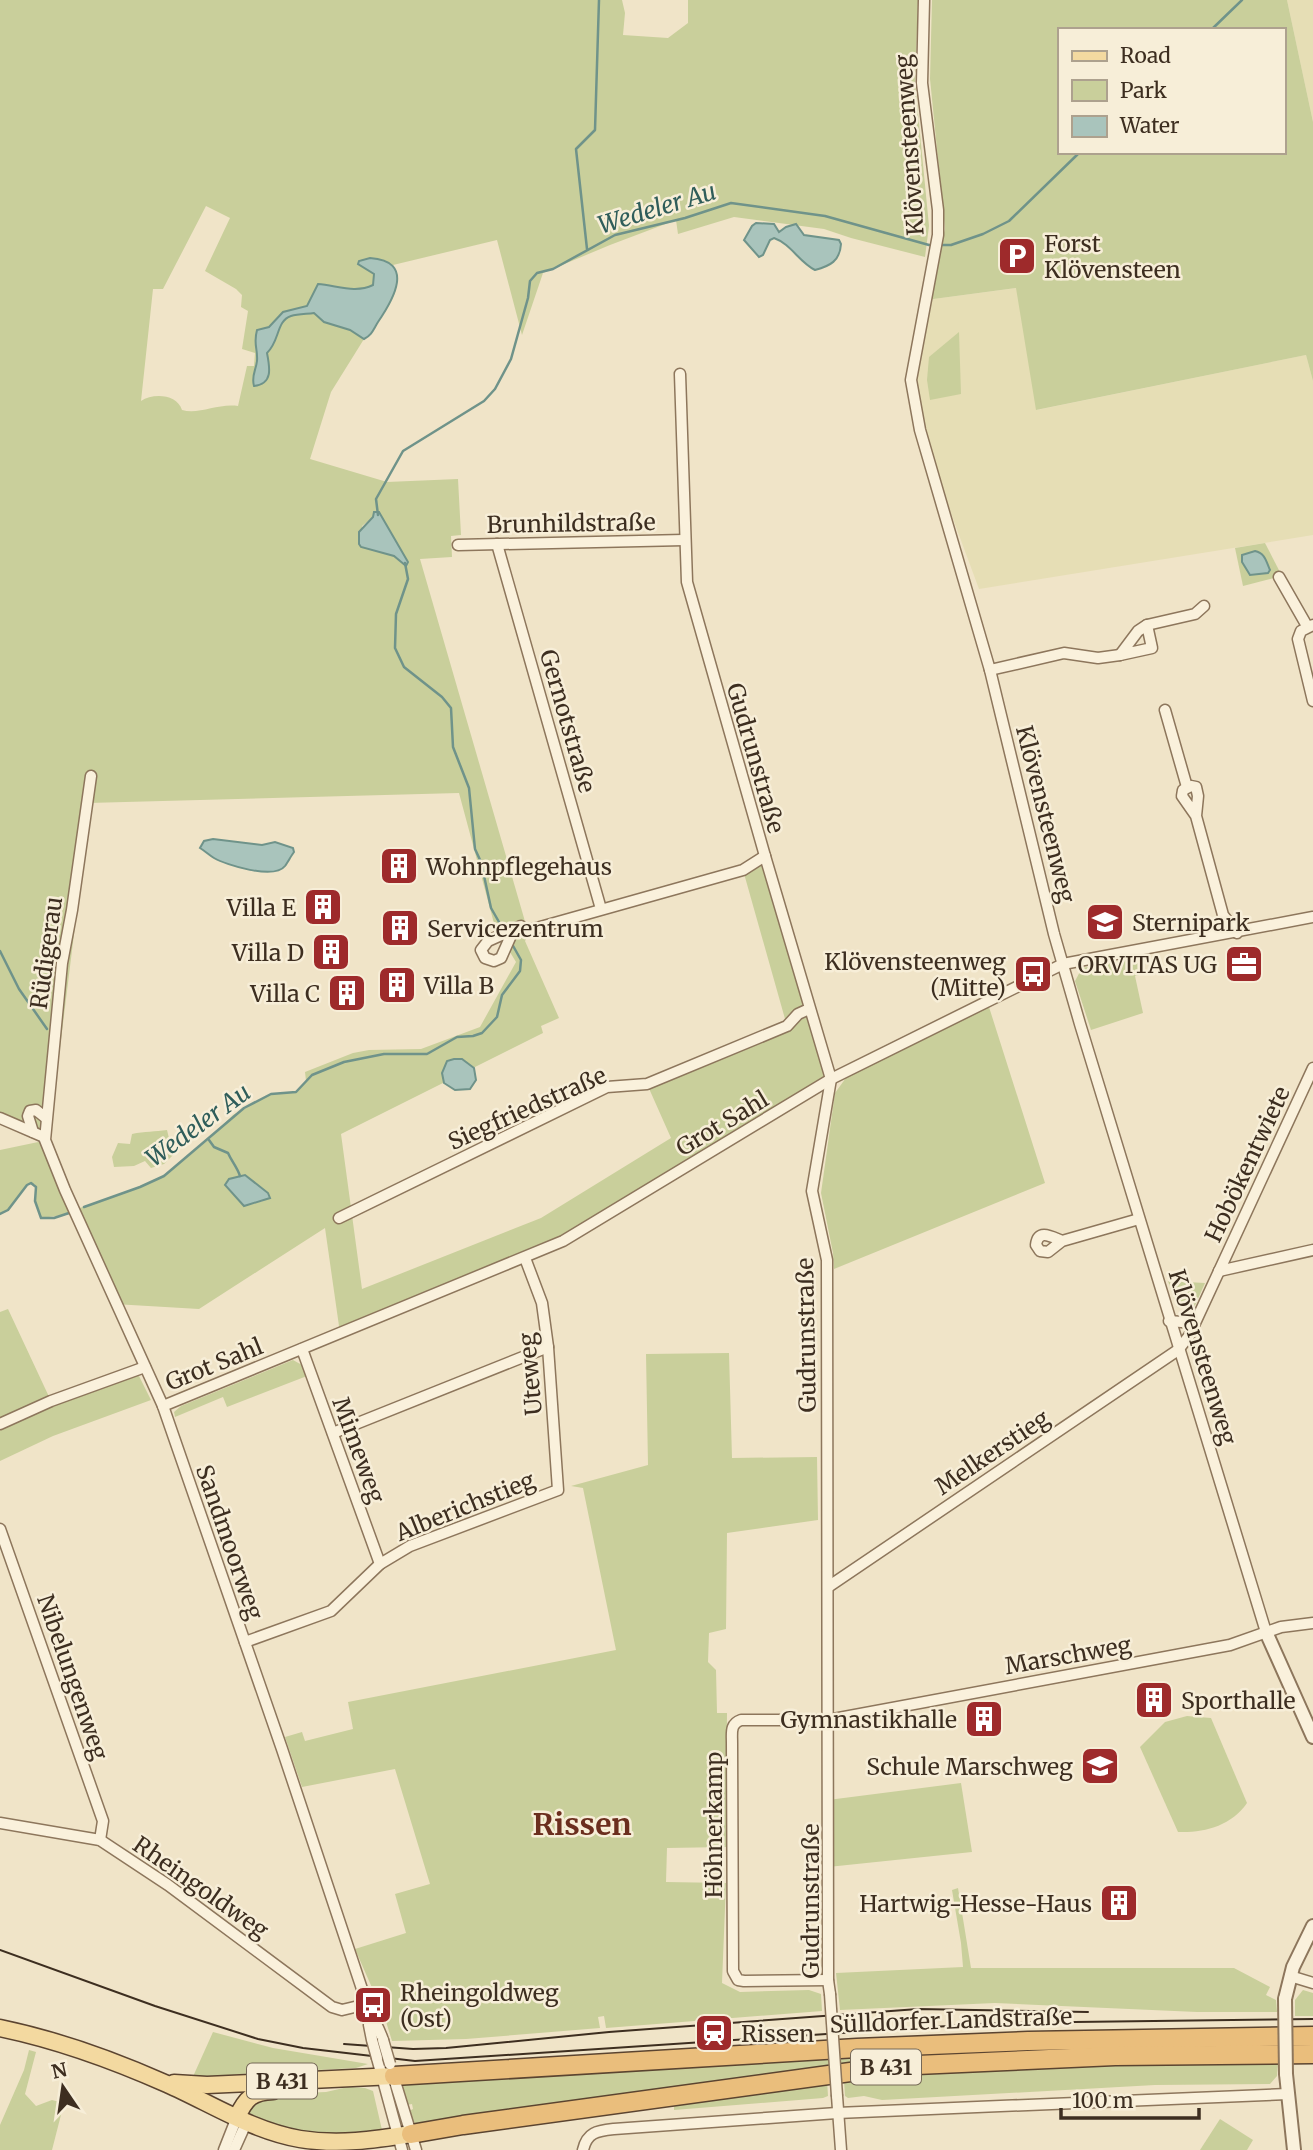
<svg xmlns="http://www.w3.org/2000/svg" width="1313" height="2150" font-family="Merriweather,serif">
  <rect width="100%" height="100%" fill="#f0e4c8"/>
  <g fill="#e6deb5">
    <polygon points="1287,0 1313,0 1313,122"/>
    <polygon points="1017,288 1037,410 1306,355 1313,381 1313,535 979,589 922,435 911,380 926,300"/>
  </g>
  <g fill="#c9cf9b" fill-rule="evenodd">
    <path d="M0,0H622L625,13L623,35L668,38L688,23V0H918L915,82L929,226L925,257L851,238L824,229L734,217L678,234L676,220L610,245L543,273L522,335L497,240L393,265C404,286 390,305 378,322C373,330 371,335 364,339L331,392L310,459L387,482L458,479L461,535L451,536L452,557L420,559L524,918L528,936L525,941L559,1018L541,1026L543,1033L341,1134L362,1289L541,1218L671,1138L647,1084L787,1026L743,870L765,856L831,1079L563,1241L340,1333L325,1228L199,1309L114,1304L72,1214L41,1218L35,1201V1184L27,1185L8,1210L0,1214V1150L43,1141L0,1118ZM206,206L230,218L205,271L236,289L242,295L241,307L248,311L242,349L255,353L254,366H247L238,406C218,403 199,415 182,410C177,394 153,393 141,401L153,289H163ZM379,512L406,565L394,556L361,547L362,526ZM459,793L495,927L516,962L480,1027L421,1049L369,1050L353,1053L305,1072L306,1081L296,1092L271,1094L233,1115L207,1141L164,1176L140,1187L74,1210L49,1137L76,918L72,909L88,803ZM245,1175L258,1185L263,1201L244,1206L225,1186Z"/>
    <path d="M932,0H1287L1313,122V381L1306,355L1036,410L1016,288L926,300L945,229L930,79ZM1059,30H1283V152H1059Z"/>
    <polygon points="959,332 961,394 930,400 927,380 929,357"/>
    <polygon points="1265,543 1282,576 1243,586 1235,548"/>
    <polygon points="1141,957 1144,974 1135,976 1143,1013 1091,1030 1075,981 1082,968"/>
    <polygon points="989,1007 1045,1183 834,1269 833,1253 821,1193 835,1093 848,1075"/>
    <path d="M167,1130L173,1155L164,1164L151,1168L145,1161L134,1166L114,1167L112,1157L118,1143L130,1144L132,1134C145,1131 155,1132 167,1130Z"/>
    <polygon points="1168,1281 1205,1283 1193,1310 1177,1307"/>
    <polygon points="8,1309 51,1401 136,1370 151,1400 53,1436 0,1461 0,1312"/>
    <polygon points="729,1353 732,1458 817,1457 818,1520 727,1533 726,1629 709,1633 708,1662 716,1670 717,1713 727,1713 726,1847 667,1848 666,1882 726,1883 722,1983 740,1992 809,1990 821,1994 822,2011 606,2028 604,2016 598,2017 600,2028 466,2039 392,2041 384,2015 355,1949 406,1933 395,1894 430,1884 395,1769 302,1787 285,1737 302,1732 305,1741 353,1729 348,1702 616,1650 583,1488 571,1486 648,1465 646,1354"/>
    <polygon points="293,1360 302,1365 307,1376 227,1407 223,1397 175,1417 174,1412 181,1406"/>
    <path d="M1187,1716L1211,1718L1247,1803C1231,1826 1204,1833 1178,1832L1140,1747L1165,1722Z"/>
    <polygon points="961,1783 972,1852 828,1867 828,1800"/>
    <polygon points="958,1888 971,1968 1234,1968 1270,1987 1266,1995 1276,2000 1277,2012 1197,2012 995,2003 840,2010 836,1973 963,1967 961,1943 952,1890"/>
    <polygon points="1303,1990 1313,1993 1313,2016 1295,2016 1295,2000"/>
    <polygon points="213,2032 273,2048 368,2064 356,2068 241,2074 191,2081"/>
    <polygon points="1277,2044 1278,2049 1011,2056 418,2125 412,2121 409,2111 413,2109 412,2104 407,2105 402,2089 404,2084 958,2050"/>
    <polygon points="29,2050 36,2052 25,2094 36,2106 52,2100 64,2103 52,2150 0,2150 0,2125 24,2070"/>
    <path d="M1278,2062L1277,2076L1270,2084L1155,2085L882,2100L864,2096L848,2098L845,2096L844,2081C988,2064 1133,2065 1278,2062Z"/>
    <polygon points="827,2080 828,2096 823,2098 674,2110 674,2102"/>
    <path d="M348,2087L365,2088L373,2091L382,2130C356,2139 264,2136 248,2112L257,2095L326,2092Z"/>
    <polygon points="1220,2119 1253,2140 1247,2150 1200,2150"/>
  </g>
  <g fill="#a9c4bc" stroke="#6f938a" stroke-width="2">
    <path d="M756,223L774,224L779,232L786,227L796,224L804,235L839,240L841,244C840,261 830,266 815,270C799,262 791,244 774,238L770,240L763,255L759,257L744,240L752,226Z"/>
    <path d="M370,258C416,261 393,300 378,322C373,330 372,335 364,339L350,330L324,322L314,313C307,314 298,314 291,316C276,321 280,341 267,353C270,368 273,384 254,386C251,376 256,370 257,361C258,348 253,345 257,330L269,327L283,312L307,306L318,284C336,285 355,294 373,285L374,274L358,264L359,261Z"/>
    <polygon points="374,512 379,512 408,562 406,566 394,556 361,547 359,544 359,532 373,517"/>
    <path d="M1255,551C1265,553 1266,561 1270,570L1268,573L1250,575L1242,562V555Z"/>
    <path d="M213,839L262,845L275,842L293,848L294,852C291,856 288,862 285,866C274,880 226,865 214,858C209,855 205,851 200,848L204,841Z"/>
    <polygon points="454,1059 462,1059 474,1068 476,1080 470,1089 455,1090 444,1083 442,1073 447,1061"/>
    <polygon points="245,1175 268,1193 270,1198 244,1206 225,1185 229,1179"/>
  </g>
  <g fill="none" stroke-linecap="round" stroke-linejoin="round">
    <g stroke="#6f938a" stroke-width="2.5">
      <polyline points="1211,30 1242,0"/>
      <polyline points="587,249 576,149 595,130 599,0"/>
      <polyline points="378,515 376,499 403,451 484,401 495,389 511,359 528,298 530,281 537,273 553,269 615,235 685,218 731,203 825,216 929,245 951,245 983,234 1009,221 1080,152"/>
      <polyline points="405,563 408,579 396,614 395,648 404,667 442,697 451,708 453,747 469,788 475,849 481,862 491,908 503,929"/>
      <polyline points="0,951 19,989 47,1029"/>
      <path d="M209,1140L214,1147L228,1153C232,1162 237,1167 240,1176"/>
      <polyline points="84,1207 140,1187 164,1176 244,1108 271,1094 296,1092 312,1075 344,1062 384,1054 427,1054 457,1037 473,1036 482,1033 497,1017 502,995 520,971 521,960 512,944"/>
      <polyline points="0,1214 8,1210 27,1185 31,1183 36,1187 35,1201 41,1218 54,1218 69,1213"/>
    </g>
    <defs>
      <g id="minor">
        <polyline points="924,0 922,83 938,210 938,235 911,380 920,430 990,670 1054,934 1080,1024 1266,1632"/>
        <polyline points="680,374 687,582 765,856 831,1079 812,1191 827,1260 828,1980 830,1994"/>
        <polyline points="497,544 601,909"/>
        <polyline points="458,545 684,540"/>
        <polyline points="1279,577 1307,626"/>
        <polygon points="1147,625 1152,648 1120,655 1138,631"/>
        <polyline points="1147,625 1195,614 1204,606"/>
        <polyline points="1313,625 1301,631 1298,639 1313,701"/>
        <polyline points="990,670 1064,653 1098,658 1120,655"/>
        <polyline points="1165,710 1187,787"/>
        <path d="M91,776L72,910L62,963L45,1140L65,1190L163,1406L282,1749L367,2004C372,2018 378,2025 383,2040"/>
        <polyline points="1196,816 1182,796 1183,790 1191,786 1196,787 1198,796 1196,816 1223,915 1237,933"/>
        <polyline points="513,931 501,958 494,961 485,958 481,950 488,941 521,926 526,931 743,870 765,856"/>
        <polyline points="0,1118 44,1137"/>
        <polyline points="33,1132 28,1116 30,1111 36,1110 46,1118"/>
        <polyline points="339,1218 607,1087 647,1084 787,1026 798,1014 809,1009"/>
        <path d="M1062,1241C1052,1237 1038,1228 1036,1245L1040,1251L1048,1252L1062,1241L1139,1219"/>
        <polyline points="1219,1271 1313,1250"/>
        <polyline points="1169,1321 1194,1323"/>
        <polyline points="302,1349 380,1564"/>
        <polyline points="163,1406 563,1241 831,1079 1063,964 1313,917"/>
        <polyline points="0,1424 51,1401 145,1367"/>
        <polyline points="333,1433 548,1347"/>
        <polyline points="0,1529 103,1821 100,1840"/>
        <polyline points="828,1587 1178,1350 1189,1336 1313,1068"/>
        <polyline points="245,1642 331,1611 380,1564 410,1546 558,1490 548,1347 542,1303 525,1258"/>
        <polyline points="0,1823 100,1840 168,1885 332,2007 342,2010 367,2004"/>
        <polyline points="1290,1976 1313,1983"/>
        <path d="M828,1980L744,1981L738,1980L733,1971L732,1743C732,1732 730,1724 741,1720H828L1230,1645L1281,1627L1313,1623"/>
        <polyline points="371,2014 369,2025 372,2040"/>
        <polyline points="377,2058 402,2150"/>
        <polyline points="393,2075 416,2150"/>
        <polyline points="837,2096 841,2150"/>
        <polyline points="224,2150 237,2117"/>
        <polyline points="234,2150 247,2121"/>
        <path d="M583,2150C587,2132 597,2131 614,2129L837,2113L1287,2094"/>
      </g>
      <g id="tertiary">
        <polyline points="1266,1632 1313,1737"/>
        <polyline points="1285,1999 1293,1967 1313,1926"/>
        <polyline points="1286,2074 1294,2150"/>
      </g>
      <g id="primary">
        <path d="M0,2028C58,2040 113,2060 167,2084C210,2103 253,2131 300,2139C338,2145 374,2140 411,2134"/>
        <polyline points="174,2083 207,2085 394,2076"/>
        <path d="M237,2117C246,2098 252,2092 273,2091"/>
      </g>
      <g id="trunk">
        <polyline points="394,2076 857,2048 1028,2041 1313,2036"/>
        <polyline points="411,2134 463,2125 894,2066 1115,2056 1313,2054"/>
      </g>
    </defs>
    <use href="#minor" stroke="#8d765c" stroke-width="13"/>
    <use href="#tertiary" stroke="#8d765c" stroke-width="16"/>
    <use href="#primary" stroke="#5b4430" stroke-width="19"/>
    <use href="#trunk" stroke="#5b4430" stroke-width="21"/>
    <use href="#minor" stroke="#faf1dc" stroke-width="10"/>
    <use href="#tertiary" stroke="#faf1dc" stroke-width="12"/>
    <use href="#primary" stroke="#f3d9a0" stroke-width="16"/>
    <use href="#trunk" stroke="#eabe7c" stroke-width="18"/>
    <g stroke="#3d2e20" stroke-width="2">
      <polyline points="0,1950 155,2006 258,2039 303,2048 415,2061 994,2023 1313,2019"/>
      <polyline points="344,2044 413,2049 446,2048 609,2032 918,2009 1088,2012"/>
    </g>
    <defs>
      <g id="minor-bridge">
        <polyline points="830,1994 837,2096"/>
        <polyline points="372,2040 377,2058"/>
        <polyline points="383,2040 390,2064"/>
      </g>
      <polyline id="tertiary-bridge" points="1285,1999 1286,2074"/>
    </defs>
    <use href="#minor-bridge" stroke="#8d765c" stroke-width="13" stroke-linecap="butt"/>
    <use href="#tertiary-bridge" stroke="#8d765c" stroke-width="16" stroke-linecap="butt"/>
    <use href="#minor-bridge" stroke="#faf1dc" stroke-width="10"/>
    <use href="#tertiary-bridge" stroke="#faf1dc" stroke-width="12"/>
  </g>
  <defs>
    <symbol id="parking-square" viewBox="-11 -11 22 22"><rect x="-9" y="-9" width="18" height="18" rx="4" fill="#9e2a2b" stroke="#f7eed8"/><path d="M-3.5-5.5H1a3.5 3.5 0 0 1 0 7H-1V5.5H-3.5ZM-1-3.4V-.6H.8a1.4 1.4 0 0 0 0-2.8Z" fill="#fff"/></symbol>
    <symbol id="building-square" viewBox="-11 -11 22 22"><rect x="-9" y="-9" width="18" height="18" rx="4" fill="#9e2a2b" stroke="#f7eed8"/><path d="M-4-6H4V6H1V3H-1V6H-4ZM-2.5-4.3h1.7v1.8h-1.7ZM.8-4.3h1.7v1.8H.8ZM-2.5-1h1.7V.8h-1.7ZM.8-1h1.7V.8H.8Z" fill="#fff"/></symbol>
    <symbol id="school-square" viewBox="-11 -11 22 22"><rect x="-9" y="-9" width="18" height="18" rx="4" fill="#9e2a2b" stroke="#f7eed8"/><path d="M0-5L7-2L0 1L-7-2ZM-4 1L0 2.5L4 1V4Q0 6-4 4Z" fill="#fff"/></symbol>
    <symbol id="office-square" viewBox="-11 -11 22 22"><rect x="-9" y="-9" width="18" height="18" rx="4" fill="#9e2a2b" stroke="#f7eed8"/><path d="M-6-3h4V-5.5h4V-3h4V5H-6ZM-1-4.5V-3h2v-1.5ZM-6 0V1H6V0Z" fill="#fff"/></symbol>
    <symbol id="bus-square" viewBox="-11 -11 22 22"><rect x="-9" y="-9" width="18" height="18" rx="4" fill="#9e2a2b" stroke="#f7eed8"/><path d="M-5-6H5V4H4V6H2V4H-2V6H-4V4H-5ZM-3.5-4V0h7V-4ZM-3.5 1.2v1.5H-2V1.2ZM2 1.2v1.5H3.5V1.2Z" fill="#fff"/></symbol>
    <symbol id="station-square" viewBox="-11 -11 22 22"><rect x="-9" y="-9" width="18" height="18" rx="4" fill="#9e2a2b" stroke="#f7eed8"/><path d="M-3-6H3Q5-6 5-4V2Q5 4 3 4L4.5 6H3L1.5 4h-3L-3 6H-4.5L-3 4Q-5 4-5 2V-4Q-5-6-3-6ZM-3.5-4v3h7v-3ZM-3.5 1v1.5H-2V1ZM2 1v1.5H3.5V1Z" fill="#fff"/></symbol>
  </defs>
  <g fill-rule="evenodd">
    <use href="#parking-square" x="995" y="234" width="44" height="44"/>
    <use href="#building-square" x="377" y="844" width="44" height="44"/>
    <use href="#building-square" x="301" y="885" width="44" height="44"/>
    <use href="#school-square" x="1083" y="900" width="44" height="44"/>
    <use href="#building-square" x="378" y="906" width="44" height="44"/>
    <use href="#building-square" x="309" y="930" width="44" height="44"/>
    <use href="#office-square" x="1222" y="942" width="44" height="44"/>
    <use href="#bus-square" x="1011" y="952" width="44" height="44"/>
    <use href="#building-square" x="375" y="963" width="44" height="44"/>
    <use href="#building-square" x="325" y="971" width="44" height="44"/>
    <use href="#building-square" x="1132" y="1678" width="44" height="44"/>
    <use href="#building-square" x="962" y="1697" width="44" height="44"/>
    <use href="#school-square" x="1078" y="1744" width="44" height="44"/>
    <use href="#building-square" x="1097" y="1881" width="44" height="44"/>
    <use href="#bus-square" x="351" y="1983" width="44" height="44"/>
    <use href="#station-square" x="692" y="2011" width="44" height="44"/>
  </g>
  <g text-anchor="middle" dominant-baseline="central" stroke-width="5" stroke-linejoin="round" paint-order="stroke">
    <g fill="#f7eed8" stroke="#756857" stroke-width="2">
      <rect x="851" y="2049.5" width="70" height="35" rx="5"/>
      <rect x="247" y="2063.5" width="70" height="35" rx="5"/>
    </g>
    <g font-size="21" font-weight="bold" fill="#3d2e20">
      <text x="886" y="2067">B 431</text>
      <text x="282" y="2081">B 431</text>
    </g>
    <g font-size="23" fill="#3d2e20" stroke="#f7eed8">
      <text transform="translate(909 145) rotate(-94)">Klövensteenweg</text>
      <text transform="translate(571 523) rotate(-1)">Brunhildstraße</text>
      <text transform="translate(568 721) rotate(74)">Gernotstraße</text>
      <text transform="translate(756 758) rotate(74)">Gudrunstraße</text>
      <text transform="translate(1046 814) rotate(76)">Klövensteenweg</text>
      <text transform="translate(46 953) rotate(-82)">Rüdigerau</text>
      <text transform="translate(527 1108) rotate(-24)">Siegfriedstraße</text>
      <text transform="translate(722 1123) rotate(-31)">Grot Sahl</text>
      <text transform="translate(1247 1164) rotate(-65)">Hobökentwiete</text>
      <text transform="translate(806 1335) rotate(-91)">Gudrunstraße</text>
      <text transform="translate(1203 1357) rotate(73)">Klövensteenweg</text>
      <text transform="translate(214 1364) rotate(-22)">Grot Sahl</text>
      <text transform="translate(530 1374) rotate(-95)">Uteweg</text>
      <text transform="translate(359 1450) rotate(70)">Mimeweg</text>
      <text transform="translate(992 1452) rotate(-34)">Melkerstieg</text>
      <text transform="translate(465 1506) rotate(-22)">Alberichstieg</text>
      <text transform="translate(230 1542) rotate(71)">Sandmoorweg</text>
      <text transform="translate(1068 1655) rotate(-10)">Marschweg</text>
      <text transform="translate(73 1677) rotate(71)">Nibelungenweg</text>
      <text transform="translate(713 1825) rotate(-90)">Höhnerkamp</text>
      <text transform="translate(201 1887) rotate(35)">Rheingoldweg</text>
      <text transform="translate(810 1901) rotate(-90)">Gudrunstraße</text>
      <text transform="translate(951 2020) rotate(-2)">Sülldorfer Landstraße</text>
    </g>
    <g font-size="23" fill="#3d2e20" stroke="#f7eed8" text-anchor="start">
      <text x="1044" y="243">Forst<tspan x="1044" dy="26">Klövensteen</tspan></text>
      <text x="426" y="866">Wohnpflegehaus</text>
      <text x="296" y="907" text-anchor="end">Villa E</text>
      <text x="1132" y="922">Sternipark</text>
      <text x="427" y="928">Servicezentrum</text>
      <text x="304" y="952" text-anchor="end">Villa D</text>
      <text x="1006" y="961" text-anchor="end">Klövensteenweg<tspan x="1006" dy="26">(Mitte)</tspan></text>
      <text x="1217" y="964" text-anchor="end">ORVITAS UG</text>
      <text x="424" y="985">Villa B</text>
      <text x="320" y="993" text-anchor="end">Villa C</text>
      <text x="1181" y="1700">Sporthalle</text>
      <text x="957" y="1719" text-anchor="end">Gymnastikhalle</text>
      <text x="1073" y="1766" text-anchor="end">Schule Marschweg</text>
      <text x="1092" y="1903" text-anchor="end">Hartwig-Hesse-Haus</text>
      <text x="400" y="1992">Rheingoldweg<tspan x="400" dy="26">(Ost)</tspan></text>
      <text x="741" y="2033">Rissen</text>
    </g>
    <g font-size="24" font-style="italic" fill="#2f5d5a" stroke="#f7eed8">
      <text transform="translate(657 208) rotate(-17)">Wedeler Au</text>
      <text transform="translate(198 1125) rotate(-36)">Wedeler Au</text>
    </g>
    <g font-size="30" font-weight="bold" fill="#6b2e1e" stroke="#f7eed8">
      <text x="582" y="1824">Rissen</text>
    </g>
  </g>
  <rect x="1058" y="28" width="228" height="126" fill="#f7eed8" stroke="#ada18e" stroke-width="2"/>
  <rect x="1072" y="51" width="35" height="10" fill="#f3d9a0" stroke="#ada18e" stroke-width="2"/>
  <text x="1120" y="63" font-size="21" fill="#3d2e20">Road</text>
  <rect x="1072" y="80" width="35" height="21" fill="#c9cf9b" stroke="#ada18e" stroke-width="2"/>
  <text x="1120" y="98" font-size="21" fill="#3d2e20">Park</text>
  <rect x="1072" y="116" width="35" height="21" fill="#a9c4bc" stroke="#ada18e" stroke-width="2"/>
  <text x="1120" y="133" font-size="21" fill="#3d2e20">Water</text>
  <g transform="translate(63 2087) rotate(347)" stroke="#f7eed8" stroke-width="5" paint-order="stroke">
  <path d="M0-5L12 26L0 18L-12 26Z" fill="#3d2e20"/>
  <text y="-10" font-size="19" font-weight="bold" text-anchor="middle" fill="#3d2e20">N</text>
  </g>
  <path d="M1061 2108v10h138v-10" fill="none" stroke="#3d2e20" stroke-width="3.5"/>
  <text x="1072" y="2108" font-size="21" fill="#3d2e20" stroke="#f7eed8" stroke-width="5" paint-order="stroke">100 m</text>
</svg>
